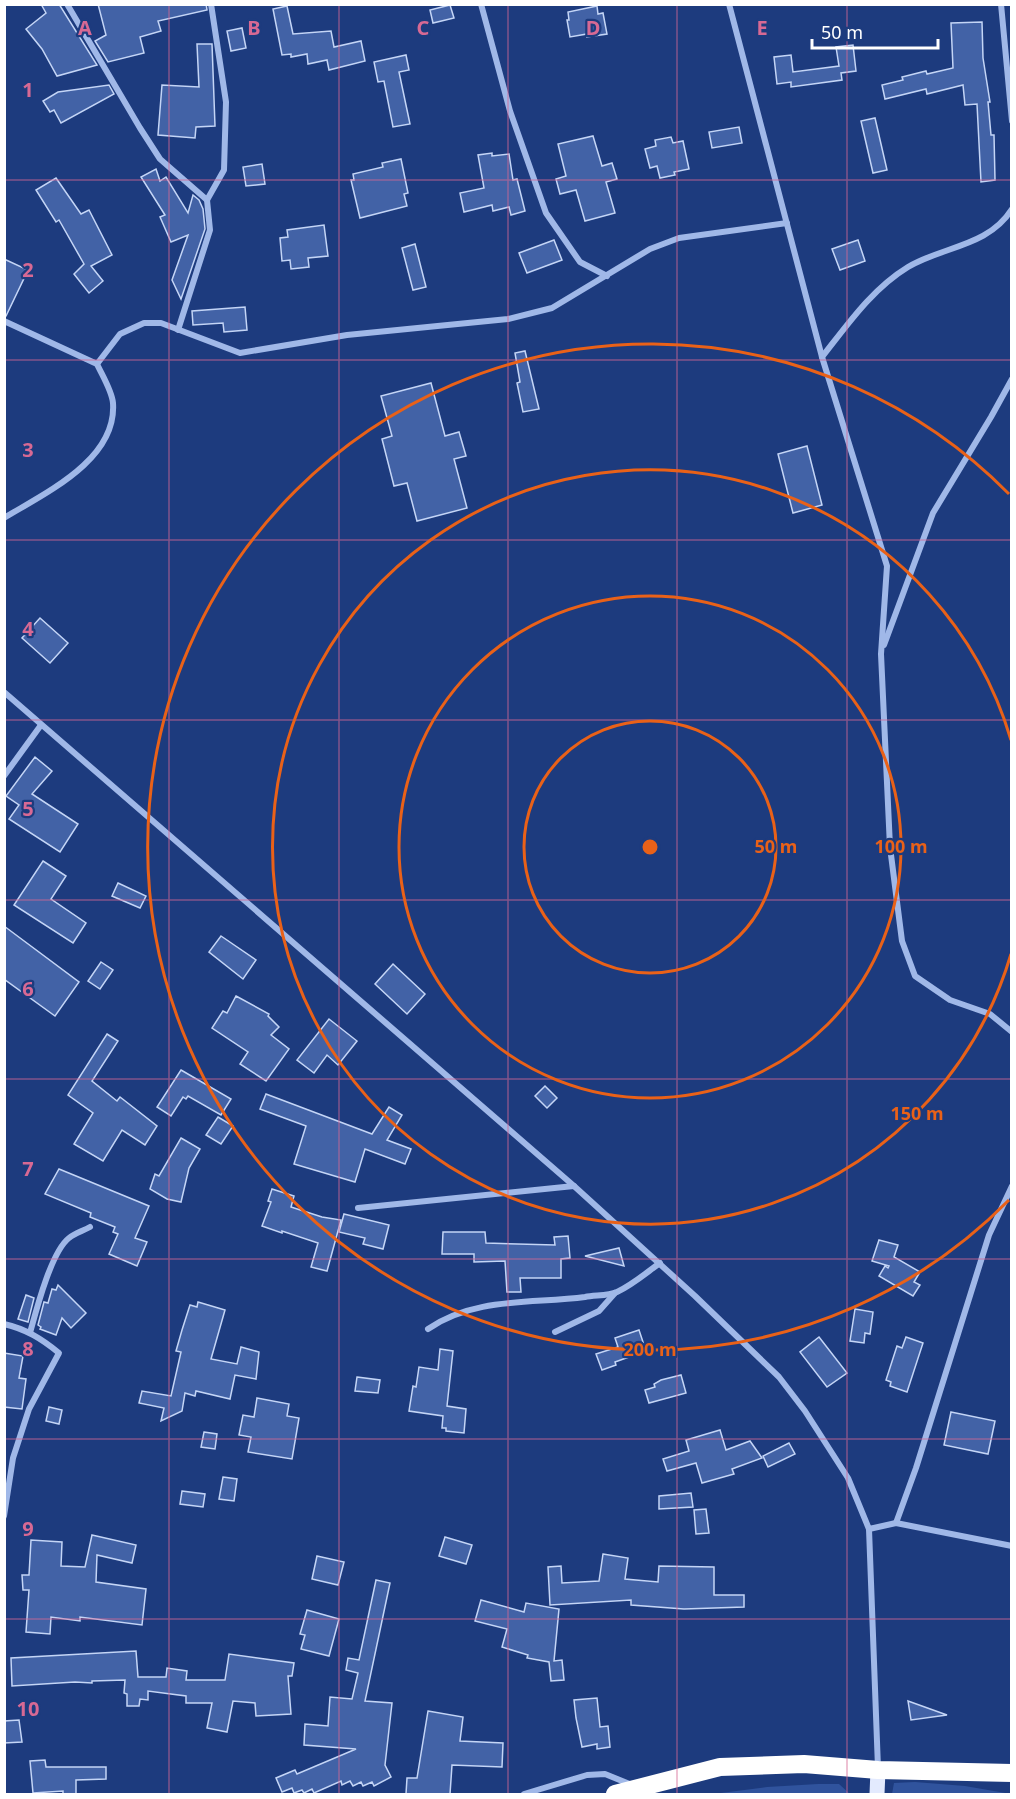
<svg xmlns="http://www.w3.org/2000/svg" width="1016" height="1799" font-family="'Noto Sans',sans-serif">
  <rect width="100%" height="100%" fill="#1d3b7e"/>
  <g fill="#30539d">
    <polygon points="915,1782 965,1786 1011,1794 892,1794 894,1783"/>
    <polygon points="818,1784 839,1784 850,1794 713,1794 767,1787"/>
  </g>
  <g fill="#4262a6" stroke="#c4d5f6" stroke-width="1.5">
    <polygon points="41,4 59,4 97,65 57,76 42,49 26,29 46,13"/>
    <polygon points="98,4 206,4 207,10 158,21 161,31 140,37 144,53 108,62 95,41 106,35"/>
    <polygon points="450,5 454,18 433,23 430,10"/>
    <polygon points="287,6 293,34 331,31 334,47 361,41 365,61 329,70 327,60 308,64 307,54 291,57 291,54 282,55 273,9"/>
    <polygon points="597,6 598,14 603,13 607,34 587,37 587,34 570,37 567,20 569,20 568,12"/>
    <polygon points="982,22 983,58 990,102 988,102 991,135 994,135 995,180 981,182 977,104 965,105 963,85 927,94 926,89 885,99 882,85 903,80 902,77 926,71 927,74 953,68 951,23"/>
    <polygon points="242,28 246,48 231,51 227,31"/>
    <polygon points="197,44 212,44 215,126 196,127 195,138 158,135 162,85 199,87"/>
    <polygon points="853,45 856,71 841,73 842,80 791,87 791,82 777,84 774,57 791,55 793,72 839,66 836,47"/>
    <polygon points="406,55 409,70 399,72 410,124 393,127 384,81 378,82 374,62"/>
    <polygon points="109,85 114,94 61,123 54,110 50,112 43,101 58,92"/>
    <polygon points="875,118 887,170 873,173 861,121"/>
    <polygon points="739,127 742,143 712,148 709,132"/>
    <polygon points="593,136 602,166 612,163 617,179 606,182 615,213 585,221 576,190 560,194 556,179 566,176 558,144"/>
    <polygon points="671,137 673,143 683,141 689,169 674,172 675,175 660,178 657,166 650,168 645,149 656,146 655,140"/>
    <polygon points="492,153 492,156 509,154 513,180 517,179 525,211 511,215 509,207 493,211 492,205 464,212 460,193 484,188 478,155"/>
    <polygon points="401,159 408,193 404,194 407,206 360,218 351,180 354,180 353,174 383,167 382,163"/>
    <polygon points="262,164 265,184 246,186 243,167"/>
    <polygon points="156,169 160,181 166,177 188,213 193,195 199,200 203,209 205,229 181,299 172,280 188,235 171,242 160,217 165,215 141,177"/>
    <polygon points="56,178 81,214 89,210 112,255 91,266 103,281 89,293 74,274 84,264 59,220 56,222 36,190"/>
    <polygon points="324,225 328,256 308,258 309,267 291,269 290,260 282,261 280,238 288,237 287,230"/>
    <polygon points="554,240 562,260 527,273 519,253"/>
    <polygon points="858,240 865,261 840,270 832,249"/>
    <polygon points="415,244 426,287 413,290 402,248"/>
    <polygon points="4,259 28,270 6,316 4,316"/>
    <polygon points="245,307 247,330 224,332 223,323 193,325 192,311"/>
    <polygon points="525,351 539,409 523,412 517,383 520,382 515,353"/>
    <polygon points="431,383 445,436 459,432 466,456 454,459 467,508 417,521 407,483 394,486 382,439 392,436 381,396"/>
    <polygon points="807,446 822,505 793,513 778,454"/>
    <polygon points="40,618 68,643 50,663 22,638"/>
    <polygon points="35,757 52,771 32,794 78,824 60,852 9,819 19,805 6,796"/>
    <polygon points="43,861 66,876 51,899 86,923 73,943 14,905"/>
    <polygon points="118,883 146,896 140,908 112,896"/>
    <polygon points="4,926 79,982 55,1016 4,979"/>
    <polygon points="221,936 256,960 243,979 209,952"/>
    <polygon points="101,962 113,970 100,989 88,981"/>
    <polygon points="393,964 425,994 407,1014 375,984"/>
    <polygon points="236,996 269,1014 268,1016 279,1027 271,1035 289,1049 266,1081 240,1064 248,1052 212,1028 223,1011 227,1013"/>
    <polygon points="329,1019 357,1041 338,1065 327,1055 314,1073 297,1060"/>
    <polygon points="107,1034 118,1041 92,1081 117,1101 120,1097 157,1126 145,1145 122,1130 103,1161 74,1144 93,1113 68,1095"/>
    <polygon points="181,1070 231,1099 221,1115 188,1096 186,1099 183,1097 171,1116 157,1107"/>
    <polygon points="545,1086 557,1098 547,1108 535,1096"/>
    <polygon points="266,1094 372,1134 389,1107 402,1115 387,1140 411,1149 405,1164 365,1149 355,1182 294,1164 306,1126 260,1109"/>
    <polygon points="218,1117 233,1126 221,1144 206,1135"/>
    <polygon points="181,1138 200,1149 189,1168 181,1202 167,1199 150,1189 155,1174 159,1176"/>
    <polygon points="59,1169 149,1206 135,1238 147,1242 137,1266 109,1254 118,1234 113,1232 115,1227 90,1217 91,1213 45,1194"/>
    <polygon points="272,1189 294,1196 291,1207 322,1217 341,1220 327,1271 311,1267 318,1243 282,1231 282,1233 262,1226 271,1202 268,1201"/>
    <polygon points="344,1214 389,1225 383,1249 363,1244 365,1238 339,1232"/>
    <polygon points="443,1232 485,1232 486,1243 555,1245 554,1237 568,1236 570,1258 561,1259 561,1278 520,1278 521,1292 507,1292 505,1261 474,1262 474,1254 442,1254"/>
    <polygon points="879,1240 898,1245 894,1257 920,1272 914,1282 920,1285 913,1296 879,1276 885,1266 888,1268 889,1266 872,1261"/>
    <polygon points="619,1248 624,1266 585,1256"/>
    <polygon points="58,1285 86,1313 71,1328 62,1318 56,1335 40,1329 41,1327 38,1325 44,1302 48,1303 52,1289 56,1290"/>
    <polygon points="26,1295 34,1298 28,1322 18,1319"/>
    <polygon points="198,1302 225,1310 211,1359 237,1364 241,1347 259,1352 256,1379 235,1375 230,1399 196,1391 195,1396 185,1393 182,1411 161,1421 164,1408 139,1403 142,1391 171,1396 181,1352 176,1351 182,1330 190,1305 197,1307"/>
    <polygon points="855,1309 873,1312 870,1334 865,1333 864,1343 850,1341"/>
    <polygon points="639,1330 646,1351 615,1362 616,1365 602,1370 596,1354 618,1347 615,1338"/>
    <polygon points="819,1337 847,1373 827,1387 800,1352"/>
    <polygon points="906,1337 923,1343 907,1392 890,1386 891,1382 886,1380 897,1346 902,1348"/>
    <polygon points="440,1349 453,1351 447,1406 466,1409 464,1433 446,1431 446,1428 442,1428 443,1416 409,1411 413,1386 416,1387 419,1367 438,1370"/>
    <polygon points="4,1353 23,1356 19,1378 26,1379 22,1409 4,1407"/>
    <polygon points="681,1375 686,1393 649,1403 645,1390 655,1387 654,1384 661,1380"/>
    <polygon points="357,1377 380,1380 378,1393 355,1391"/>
    <polygon points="257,1398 289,1404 287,1416 299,1418 292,1459 248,1452 251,1437 239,1435 243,1415 254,1417"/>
    <polygon points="49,1407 62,1410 59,1424 46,1421"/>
    <polygon points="951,1412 995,1421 988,1454 944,1445"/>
    <polygon points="720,1430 726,1450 750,1441 762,1458 732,1469 734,1474 702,1483 696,1463 667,1471 663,1459 689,1451 686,1440"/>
    <polygon points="204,1432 217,1434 215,1449 201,1447"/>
    <polygon points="789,1443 795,1454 768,1467 763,1456"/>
    <polygon points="223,1477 237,1479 234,1501 219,1499"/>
    <polygon points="182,1491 205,1494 203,1507 180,1504"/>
    <polygon points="691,1493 693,1507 659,1509 659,1496"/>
    <polygon points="706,1509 709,1533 696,1534 694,1510"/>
    <polygon points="92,1535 136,1545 132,1563 97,1555 96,1582 146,1589 142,1625 80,1617 80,1621 51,1617 50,1634 26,1632 29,1590 23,1590 22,1575 29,1575 31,1540 62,1542 61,1566 85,1567"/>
    <polygon points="445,1537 472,1545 466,1564 439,1556"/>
    <polygon points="603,1554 628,1558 625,1579 658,1582 659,1566 714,1567 714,1595 744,1595 744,1607 684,1609 631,1605 631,1600 550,1605 548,1567 561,1566 562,1583 599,1581"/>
    <polygon points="317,1556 344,1562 338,1585 312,1579"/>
    <polygon points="376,1580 390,1583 365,1701 392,1703 385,1765 391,1777 374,1786 372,1782 363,1786 361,1782 353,1786 350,1781 342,1785 341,1781 314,1793 312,1789 304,1793 302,1790 294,1793 292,1788 282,1792 276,1778 295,1770 297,1774 356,1749 304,1745 305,1724 328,1726 330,1697 352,1699 358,1673 346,1670 348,1658 359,1660"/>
    <polygon points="481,1600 524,1612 526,1603 559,1609 554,1661 562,1660 564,1680 551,1681 549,1662 527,1658 528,1655 502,1647 507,1629 475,1621"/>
    <polygon points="307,1610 339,1619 329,1656 301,1649 305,1635 300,1634"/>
    <polygon points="136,1651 138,1677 166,1677 167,1668 187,1671 186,1680 225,1680 229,1654 294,1663 292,1676 288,1676 291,1714 256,1716 255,1703 233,1701 227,1732 207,1728 212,1703 186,1703 186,1696 148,1691 148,1700 140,1699 139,1706 127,1706 127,1694 124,1693 125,1680 92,1681 92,1683 75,1682 12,1686 11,1658"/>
    <polygon points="597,1698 600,1727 608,1726 610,1747 597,1749 597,1744 582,1747 576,1718 574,1700"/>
    <polygon points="908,1701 947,1715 911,1720"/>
    <polygon points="428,1711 463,1717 460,1741 503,1743 502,1767 452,1765 450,1794 406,1794 407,1778 417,1778"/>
    <polygon points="19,1720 22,1742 4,1743 4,1721"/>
    <polygon points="45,1760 46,1767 106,1767 106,1779 76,1780 76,1794 63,1794 63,1791 33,1793 30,1761"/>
  </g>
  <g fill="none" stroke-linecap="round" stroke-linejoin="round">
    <g stroke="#a0b8e8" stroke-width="6">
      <polyline points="67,4 140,128 160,159 207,200"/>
      <polyline points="481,4 510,111 546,213 580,262 607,276"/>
      <polyline points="729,4 822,357 887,566 881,654 890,847 902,941 915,976 950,1000 990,1014 1012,1032"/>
      <polyline points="1001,4 1012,121"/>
      <path d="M4,321L97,364C102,375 112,391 113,403C117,460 45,493 4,518"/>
      <polyline points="178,330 210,230 207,200 224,170 226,102 211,4"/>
      <path d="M822,357C848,324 872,289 908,267C943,246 988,247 1012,209"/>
      <polyline points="97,364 120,334 144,323 161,323 240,353 347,335 508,319 552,308 650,249 679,238 787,223"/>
      <polyline points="884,645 933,513 991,417 1012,379"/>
      <polyline points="4,692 574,1186 695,1296 779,1377 805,1411 848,1478 869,1529 878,1768"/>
      <polyline points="4,776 41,725"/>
      <polyline points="358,1208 574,1186"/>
      <path d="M4,1324C26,1329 42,1339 59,1353L29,1409L13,1458L4,1516"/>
      <path d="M428,1329C474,1297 532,1304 585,1297C595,1295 608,1296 617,1292C632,1285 646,1273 660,1263"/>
      <polyline points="555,1332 599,1311 615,1293"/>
      <path d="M30,1333C36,1311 51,1252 69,1238C75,1233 83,1231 90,1227"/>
      <polyline points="896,1523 916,1468 989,1235 1012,1186"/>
      <polyline points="869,1529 896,1523 1012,1546"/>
      <polyline points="524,1794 587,1775 605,1774 632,1785"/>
    </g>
    <polyline stroke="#e3eafe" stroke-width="15" points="877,1794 878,1770"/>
    <polyline stroke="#fff" stroke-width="18" points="615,1794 720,1767 804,1764 878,1770 1012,1773"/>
  </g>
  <path fill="none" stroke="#d76994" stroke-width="1.5" stroke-opacity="0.55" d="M169,4V1794M339,4V1794M508,4V1794M677,4V1794M847,4V1794M4,180H1012M4,360H1012M4,540H1012M4,720H1012M4,900H1012M4,1079H1012M4,1259H1012M4,1439H1012M4,1619H1012"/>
  <g fill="none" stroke="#e96118" stroke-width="3">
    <circle cx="650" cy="847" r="126"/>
    <circle cx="650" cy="847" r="251"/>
    <path d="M1011 954A377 377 0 1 1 1011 740"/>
    <path d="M1009 1200A503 503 0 1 1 1009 494"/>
  </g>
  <g font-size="20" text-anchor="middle" font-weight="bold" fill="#d76994" stroke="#1d3b7e" stroke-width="4.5" stroke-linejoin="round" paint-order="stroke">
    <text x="85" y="35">A</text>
    <text x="254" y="35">B</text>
    <text x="423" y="35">C</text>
    <text x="593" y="35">D</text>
    <text x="762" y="35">E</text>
    <text x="28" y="97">1</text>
    <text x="28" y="277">2</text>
    <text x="28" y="457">3</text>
    <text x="28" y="636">4</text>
    <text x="28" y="816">5</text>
    <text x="28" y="996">6</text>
    <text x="28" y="1176">7</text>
    <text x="28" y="1356">8</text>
    <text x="28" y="1536">9</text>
    <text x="28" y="1716">10</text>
  </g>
  <circle cx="650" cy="847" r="9" fill="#e96118" stroke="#1d3b7e" stroke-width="3"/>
  <g font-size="18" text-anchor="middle" font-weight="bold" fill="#e96118" stroke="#1d3b7e" stroke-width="4.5" stroke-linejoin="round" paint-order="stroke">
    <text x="776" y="853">50 m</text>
    <text x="901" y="853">100 m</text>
    <text x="917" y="1120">150 m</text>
    <text x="650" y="1356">200 m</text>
  </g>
  <rect width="1016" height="1799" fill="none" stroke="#ffffff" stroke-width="12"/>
  <path d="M812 39v9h126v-9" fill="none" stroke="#ffffff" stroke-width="3"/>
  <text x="821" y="39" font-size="18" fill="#ffffff" stroke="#1d3b7e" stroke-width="4.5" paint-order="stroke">50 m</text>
</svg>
